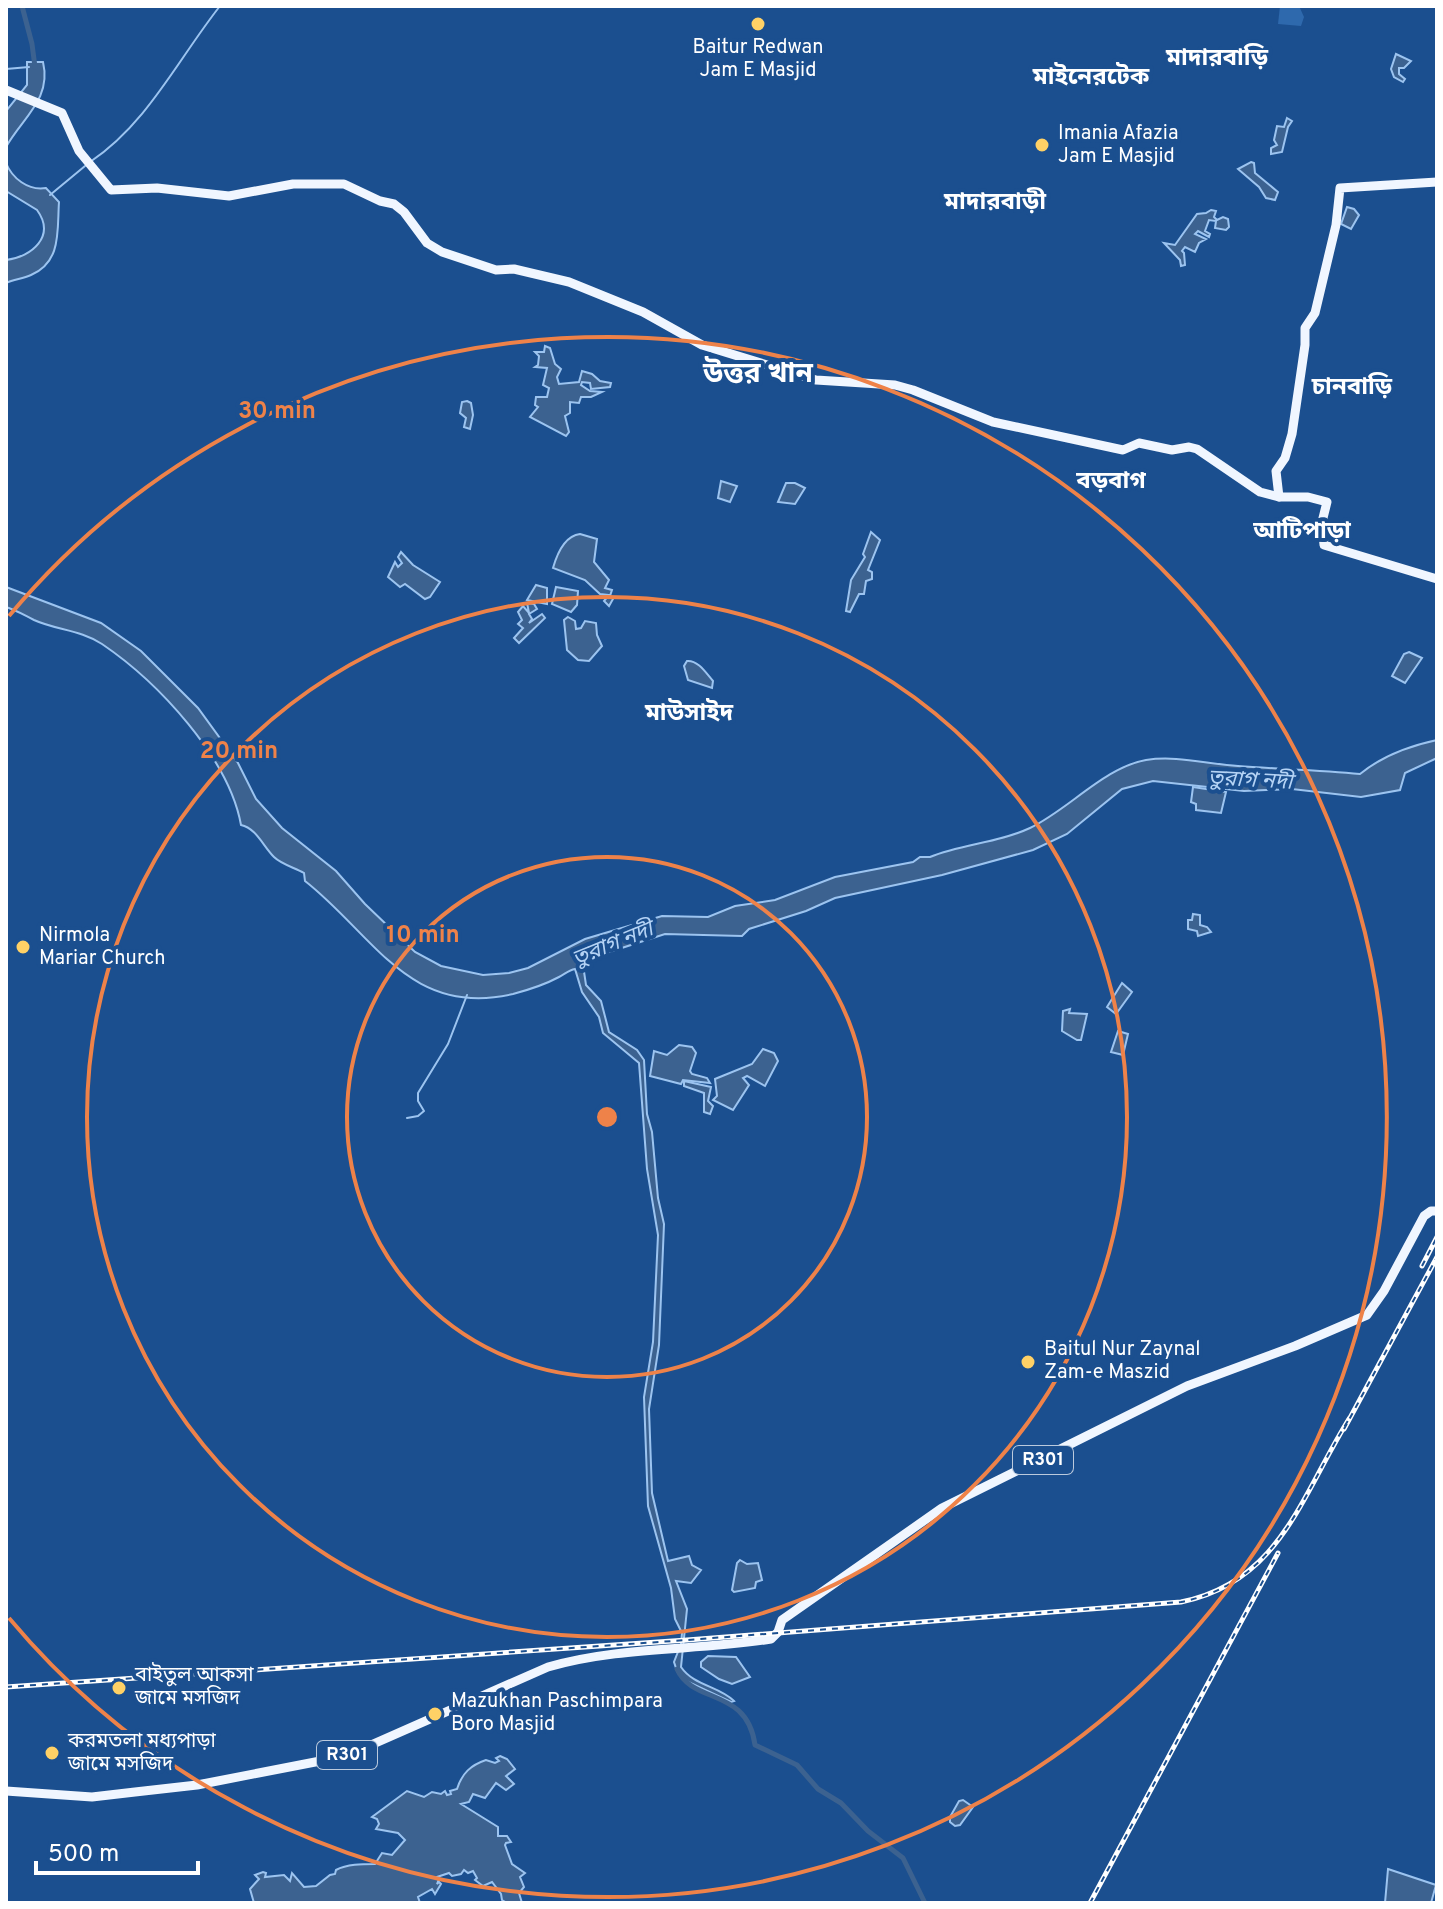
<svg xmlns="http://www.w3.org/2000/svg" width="1443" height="1909" font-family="Overpass,'Noto Sans Bengali',sans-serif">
  <rect width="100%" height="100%" fill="#1b4f8f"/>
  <polygon fill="#2e69ad" points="1280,6 1299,6 1304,17 1301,26 1278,24"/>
  <g fill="#3c6290" stroke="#9cc4f0" stroke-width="2">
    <polygon points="1396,54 1411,61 1404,68 1399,68 1399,74 1405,79 1403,82 1394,77 1391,69"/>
    <path d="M27,62H43C52,99 22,118 6,147V111L27,85Z"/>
    <polygon points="1287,118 1292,121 1288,127 1282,152 1271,154 1271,148 1277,145 1274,140 1277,126 1284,127"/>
    <polygon points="1251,162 1254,163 1255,173 1278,192 1275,200 1266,198 1259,187 1238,169"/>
    <path d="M6,163C12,178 28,191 46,188L59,202C57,230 62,262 31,275C22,279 14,279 6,283V260C32,257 56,236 37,210L6,191Z"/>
    <polygon points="1347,207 1354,209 1359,215 1351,229 1341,224"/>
    <polygon points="1211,210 1216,211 1214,217 1217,220 1223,217 1228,219 1229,227 1226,230 1215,228 1216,221 1209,220 1205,231 1210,234 1209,237 1198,231 1195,234 1206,239 1199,243 1195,252 1185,247 1182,251 1184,253 1185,265 1181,266 1180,260 1164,243 1175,245 1197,214 1206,213"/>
    <polygon points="545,346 550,348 555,364 561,369 557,377 559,384 579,382 582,371 592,374 600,381 611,383 610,387 591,389 590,383 582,382 581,385 590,391 602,392 591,397 581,397 579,403 570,402 570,413 565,416 569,432 566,436 530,417 538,407 535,405 536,397 547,397 549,388 543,385 547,368 535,367 538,365 539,356 535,352 544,352"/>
    <polygon points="467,401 471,403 473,415 470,429 464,427 466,418 460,413 462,402"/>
    <polygon points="721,481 737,486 730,502 718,498"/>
    <polygon points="786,483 795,483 805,488 795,504 778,502"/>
    <polygon points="871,532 880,540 868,570 872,572 872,579 866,581 864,594 859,594 850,612 846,611 851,580 865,557 863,554"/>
    <path d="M580,534L597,539L594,562L609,580L605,588L612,590L610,596L613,599L609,606L604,601L609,595L600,594L585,580L553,568C557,554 564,536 580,534Z"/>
    <polygon points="401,552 413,565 440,582 430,597 425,599 405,584 400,587 388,577 395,562 398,567 402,563 398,557"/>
    <polygon points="536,585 547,588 547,604 527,600"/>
    <path d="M6,587L101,623L141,651L198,708L238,763L256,799L282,828L336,871L365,904L415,952L441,966L483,975L509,973L528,968L585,939L662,916L708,917L735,906L775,900L835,877L913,862L920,857H930C962,844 998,843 1030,828C1068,810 1105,767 1146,760C1176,755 1207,764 1238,766C1279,769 1319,770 1360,774C1382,756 1409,746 1437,740V758L1405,773L1400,790L1361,797L1292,789L1244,791L1153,781L1122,789L1067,834L1033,850L942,875L835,898L806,911L749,929L742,936L665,934L597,956L583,965L586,985L601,1001L609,1032L637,1050L644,1060L647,1114L652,1132L658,1198L664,1224L659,1345L649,1409L652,1493L668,1561L689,1556L692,1565L701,1570L691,1583L676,1581L687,1609L681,1667C694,1686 719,1686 734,1701L731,1702L684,1680L677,1671L674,1662L681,1644L682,1633L675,1619L671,1588L648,1506L644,1397L653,1342L658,1235L647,1169L639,1063L603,1033L599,1017L582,992L575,969C569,970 565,974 559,977C546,984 528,990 513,994C409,1018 374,935 305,881L304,873C295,868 281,864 274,857C263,846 256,828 241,825C229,758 158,682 102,644C81,630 56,630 34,620C24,615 16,610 6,607Z"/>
    <polygon points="556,587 578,591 577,605 571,612 552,604"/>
    <polygon points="527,603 534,604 537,609 529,614 532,619 529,623 542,614 545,618 519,643 514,638 523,628 518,624 522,620 518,612 523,606 529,613"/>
    <polygon points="568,617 575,621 576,629 581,628 585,621 596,623 597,635 602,646 589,661 578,660 567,650 564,620"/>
    <polygon points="1409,652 1422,658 1405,683 1392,676 1404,654"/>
    <path d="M687,661C698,660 706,673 713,681L712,688L688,680L684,666Z"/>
    <polygon points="1193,787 1226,792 1221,813 1196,810 1196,804 1191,802"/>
    <polygon points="1193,914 1200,915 1200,925 1207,927 1211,932 1198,936 1197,931 1188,929 1188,920 1192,920"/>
    <polygon points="1122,983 1132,992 1116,1014 1107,1007"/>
    <polygon points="1070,1009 1069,1013 1087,1014 1081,1040 1077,1040 1062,1031 1063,1011"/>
    <polygon points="1118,1031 1128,1034 1123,1055 1111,1052"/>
    <polygon points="679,1045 692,1047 696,1053 690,1071 692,1074 707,1078 710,1083 683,1080 681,1084 650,1076 654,1051 667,1055"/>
    <polygon points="763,1049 774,1053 778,1061 765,1086 747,1076 743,1078 749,1085 733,1110 713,1100 717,1096 715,1079 752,1064"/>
    <polygon points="684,1081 711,1087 708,1101 713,1106 710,1114 704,1112 704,1093 684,1086"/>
    <polygon points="740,1560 747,1564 758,1563 762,1580 756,1582 755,1588 734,1592 732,1590 737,1563"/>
    <polygon points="708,1656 736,1657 750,1677 732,1684 719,1679 701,1667 701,1662"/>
    <path d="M500,1756L507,1759L515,1769L506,1776L514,1784L506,1790L496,1783L485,1798L473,1794L469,1802L461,1804L498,1827V1836H507L511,1842L506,1843L505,1845L512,1864L525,1873L520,1877L524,1887L519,1893L522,1903H507L502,1900L501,1894L492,1882L483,1886L475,1880L477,1878L473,1871L468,1873L464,1870L461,1874L452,1876L449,1873L437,1877L439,1879L437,1884L439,1882L441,1884L435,1894L432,1889L418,1897L420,1903H254L250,1889L259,1879L255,1875L263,1872L266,1873L265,1877L284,1875L290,1881L292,1873L304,1887L316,1886L330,1875L335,1874L336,1870C347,1864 362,1864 375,1864L382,1853L392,1855L405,1840L398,1833L376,1829L379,1824L377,1819L372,1817L407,1791L424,1797L432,1792L441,1794L445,1791L447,1795L451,1794L450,1791L457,1789C462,1773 471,1765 486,1760L495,1763L499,1761L496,1758Z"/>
    <polygon points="963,1800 973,1807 960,1825 955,1826 950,1822 950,1817 959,1801"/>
    <polygon points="1388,1869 1436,1885 1431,1903 1385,1903"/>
  </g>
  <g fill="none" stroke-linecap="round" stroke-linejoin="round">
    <g stroke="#9cc4f0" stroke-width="2">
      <polyline points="6,69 29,67"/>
      <path d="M90,162C148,123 178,59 220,6"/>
      <polyline points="50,195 85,166"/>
      <polyline points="407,1118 418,1116 424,1111 418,1101 418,1093 448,1044 467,995"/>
    </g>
    <g stroke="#3c6290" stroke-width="5">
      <polyline points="22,6 32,44 35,67"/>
      <path d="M677,1669C693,1705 747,1687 755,1745L797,1765L818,1789L841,1803L868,1831L903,1858L925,1903"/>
    </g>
    <g stroke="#f0f6ff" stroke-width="9">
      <polyline points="6,90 62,113 79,151 111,190 157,188 229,196 293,184 344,184 380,201 394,204 404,212 427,243 442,252 496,270 514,269 569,282 643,312 702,345 816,380 895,385 913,390 993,422 1123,450 1139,443 1172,450 1189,447 1197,449 1260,492 1279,497 1308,497 1327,502 1322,522 1324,545 1437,579"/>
      <polyline points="1279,497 1276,471 1285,458 1292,434 1305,345 1305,328 1315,313 1336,225 1340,188 1437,182"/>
      <path d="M6,1791L92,1797L135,1792L197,1785L346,1756L548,1667C621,1646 697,1651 771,1639L778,1632L782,1620L942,1508L1187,1386L1295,1346L1367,1315L1384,1291L1424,1216L1431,1211H1437"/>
    </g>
    <defs>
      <g id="rail">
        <polyline points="1422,1266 1437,1237"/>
        <polyline points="1344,1429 1437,1257"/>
        <path d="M6,1687L687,1640L1181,1602C1280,1582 1301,1496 1349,1419"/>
        <polyline points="1090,1903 1278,1553"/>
      </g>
    </defs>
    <use href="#rail" stroke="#fff" stroke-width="5"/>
    <use href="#rail" stroke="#1b4f8f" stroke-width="2" stroke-dasharray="6" stroke-linecap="butt"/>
  </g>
  <g fill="none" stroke="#ee8249" stroke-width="4">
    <circle cx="607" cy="1117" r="260"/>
    <circle cx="607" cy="1117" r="520"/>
    <path d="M9 616A780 780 0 1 1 9 1618"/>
  </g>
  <g fill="#ffd166" stroke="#1b4f8f" stroke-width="3">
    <circle cx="758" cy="24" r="8"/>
    <circle cx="1042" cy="145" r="8"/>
    <circle cx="23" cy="947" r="8"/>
    <circle cx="1028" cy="1362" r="8"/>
    <circle cx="119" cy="1688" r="8"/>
    <circle cx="435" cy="1714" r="8"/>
    <circle cx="52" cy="1753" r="8"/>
  </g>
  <g text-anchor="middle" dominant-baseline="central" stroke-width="8" stroke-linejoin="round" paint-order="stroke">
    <g fill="#1b4f8f" stroke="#bbcadd" stroke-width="2">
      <rect x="1013" y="1446" width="60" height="28" rx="6"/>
      <rect x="317" y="1741" width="60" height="28" rx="6"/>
    </g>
    <g font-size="18" font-weight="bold" fill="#fff">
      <text x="1043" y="1460">R301</text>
      <text x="347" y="1755">R301</text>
    </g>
    <g font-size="20" fill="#fff" stroke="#1b4f8f" text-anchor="start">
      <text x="758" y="48" text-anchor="middle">Baitur Redwan<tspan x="758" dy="23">Jam E Masjid</tspan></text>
      <text x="1058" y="134">Imania Afazia<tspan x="1058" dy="23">Jam E Masjid</tspan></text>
      <text x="39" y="936">Nirmola<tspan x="39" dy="23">Mariar Church</tspan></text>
      <text x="1044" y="1350">Baitul Nur Zaynal<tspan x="1044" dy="23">Zam-e Maszid</tspan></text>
      <text x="135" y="1676">বাইতুল আকসা<tspan x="135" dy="23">জামে মসজিদ</tspan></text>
      <text x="451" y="1702">Mazukhan Paschimpara<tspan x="451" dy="23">Boro Masjid</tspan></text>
      <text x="68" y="1742">করমতলা মধ্যপাড়া<tspan x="68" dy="23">জামে মসজিদ</tspan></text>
    </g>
    <g font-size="22" font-style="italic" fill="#b5d3f5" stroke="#1b4f8f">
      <text transform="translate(1250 781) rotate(3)">তুরাগ নদী</text>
      <text transform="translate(613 945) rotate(-22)">তুরাগ নদী</text>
    </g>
    <g font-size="24" font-weight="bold" fill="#fff" stroke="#1b4f8f">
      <text x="1217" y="59">মাদারবাড়ি</text>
      <text x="1091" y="78">মাইনেরটেক</text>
      <text x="995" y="203">মাদারবাড়ী</text>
      <text x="1352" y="388">চানবাড়ি</text>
      <text x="1111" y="482">বড়বাগ</text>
      <text x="1302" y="532">আটিপাড়া</text>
      <text x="689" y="714">মাউসাইদ</text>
    </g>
    <g font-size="28" font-weight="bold" fill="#fff" stroke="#1b4f8f">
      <text x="758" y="375">উত্তর খান</text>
    </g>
  </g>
  <circle cx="607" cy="1117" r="12" fill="#ee8249" stroke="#1b4f8f" stroke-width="4"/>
  <g font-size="24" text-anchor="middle" font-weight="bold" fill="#ee8249" stroke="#1b4f8f" stroke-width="8" stroke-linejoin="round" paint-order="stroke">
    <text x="277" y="418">30 min</text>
    <text x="239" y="758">20 min</text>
    <text x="423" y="942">10 min</text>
  </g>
  <rect width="1443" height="1909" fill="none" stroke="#ffffff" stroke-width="16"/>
  <path d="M36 1861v12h162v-12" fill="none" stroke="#ffffff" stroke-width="4"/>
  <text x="48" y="1861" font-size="24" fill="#ffffff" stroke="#1b4f8f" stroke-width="6" paint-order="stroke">500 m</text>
</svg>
